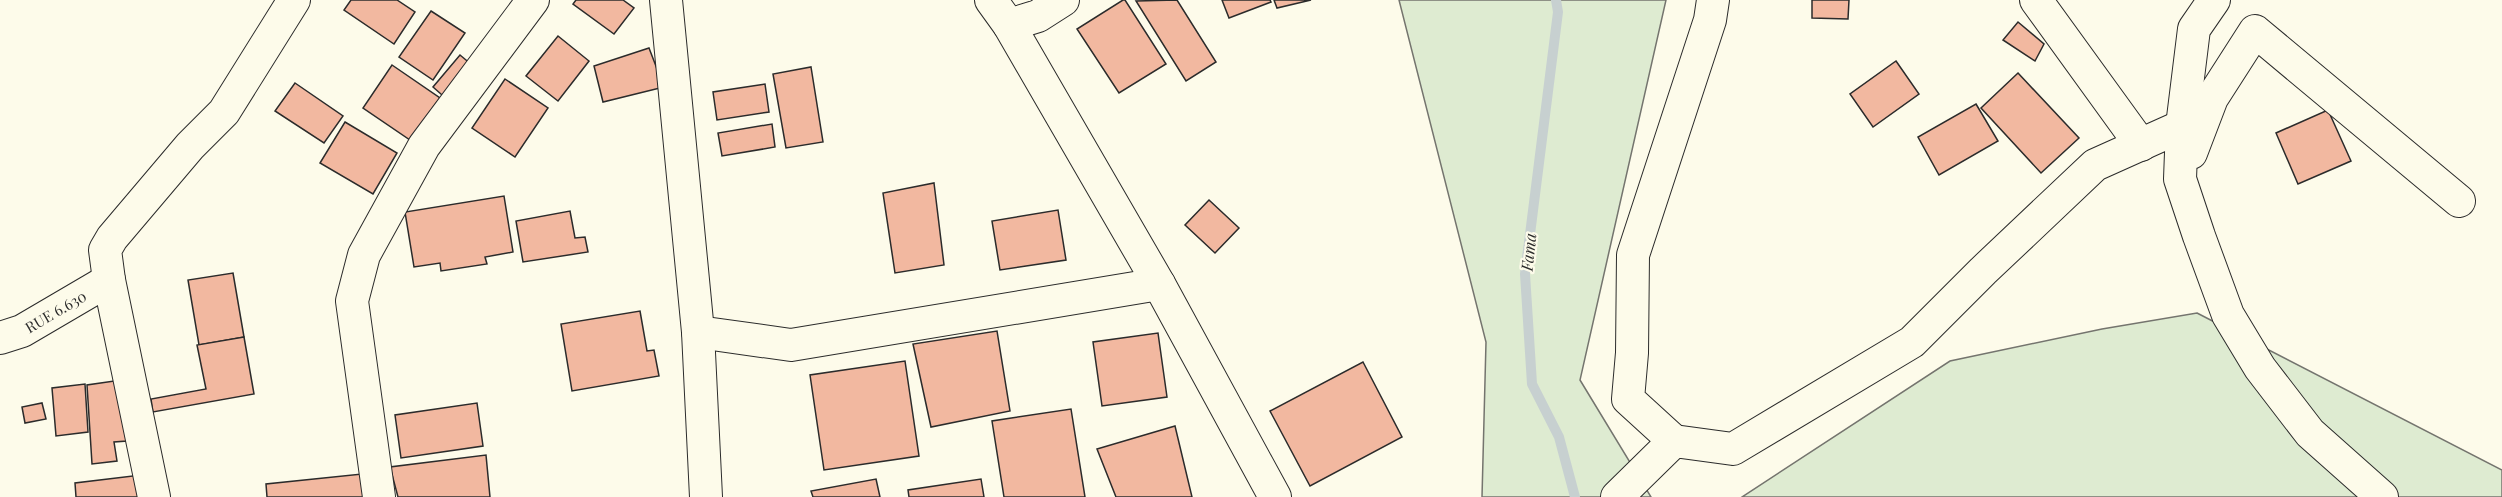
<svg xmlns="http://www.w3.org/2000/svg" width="2502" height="497" font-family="'Playfair Display',serif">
  <rect width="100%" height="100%" fill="#fdfbea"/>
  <g fill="#deebd1" stroke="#74746e" stroke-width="1.5">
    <polygon points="1399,0 1666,0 1580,380 1651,497 1482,497 1486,342"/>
    <polygon points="2197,313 2502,470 2502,497 1742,497 1950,361 2102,329"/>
  </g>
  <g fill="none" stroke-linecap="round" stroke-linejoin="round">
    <polyline stroke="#c7d0d0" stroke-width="10" points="1556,0 1558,12 1525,274 1532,384 1559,437 1575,497"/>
  </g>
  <g fill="#f2b8a0" stroke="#2b2b2b" stroke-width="1.5">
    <polygon points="351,0 397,0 415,12 394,44 344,10"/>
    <polygon points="576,0 623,0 634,8 614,34 573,4"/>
    <polygon points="1123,0 1125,0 1166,64 1119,93 1077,29"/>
    <polygon points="1177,0 1216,62 1186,81 1136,1"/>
    <polygon points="1222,0 1270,0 1271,2 1229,18"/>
    <polygon points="1274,0 1311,0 1277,8"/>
    <polygon points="1812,0 1849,0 1848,19 1812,18"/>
    <polygon points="431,11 465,33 433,80 399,57"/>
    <polygon points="2018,22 2044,44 2035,61 2003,40"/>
    <polygon points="558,36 589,61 558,101 526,76"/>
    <polygon points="649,48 664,87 603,102 594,66"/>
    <polygon points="460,55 478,70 450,102 433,87"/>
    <polygon points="1896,61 1919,94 1873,127 1850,94"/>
    <polygon points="392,65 440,98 410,140 363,108"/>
    <polygon points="811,67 823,142 786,148 773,74"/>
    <polygon points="2018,73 2079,138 2041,173 1981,108"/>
    <polygon points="505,79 548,108 515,157 472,128"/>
    <polygon points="295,83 343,116 324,143 275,111"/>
    <polygon points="765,84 769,112 717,120 713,92"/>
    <polygon points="1976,104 1998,141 1939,175 1918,137"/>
    <polygon points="2328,110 2351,161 2298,184 2276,133"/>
    <polygon points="345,122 397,153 373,194 320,163"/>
    <polygon points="772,124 775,147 722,156 718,133"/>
    <polygon points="934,183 944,265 895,273 883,193"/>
    <polygon points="504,196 513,252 485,257 487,264 441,271 440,263 414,267 405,212"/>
    <polygon points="1209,200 1239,228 1215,253 1185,225"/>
    <polygon points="1058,210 1066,260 1000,270 992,221"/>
    <polygon points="570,211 575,238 585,237 588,252 523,262 516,221"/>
    <polygon points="233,273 244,337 199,345 188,280"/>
    <polygon points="640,311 647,351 654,350 659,376 572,391 561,324"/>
    <polygon points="997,331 1010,411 931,427 913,344"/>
    <polygon points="1158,333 1167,397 1102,406 1093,342"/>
    <polygon points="244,337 254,394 153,412 151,399 206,389 197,345"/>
    <polygon points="905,361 919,456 824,470 810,375"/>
    <polygon points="1363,362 1402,437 1310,486 1270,411"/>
    <polygon points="121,380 127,441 114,442 117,461 92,464 87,385"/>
    <polygon points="85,384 88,432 56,436 52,388"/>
    <polygon points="42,403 46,419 25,423 22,407"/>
    <polygon points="477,403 483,446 401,458 395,415"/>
    <polygon points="1071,409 1085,497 1004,497 992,421"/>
    <polygon points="1175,426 1192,497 1116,497 1097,449"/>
    <polygon points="486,455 490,497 398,497 390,467"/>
    <polygon points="362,474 365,497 267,497 266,484"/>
    <polygon points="141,475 144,497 76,497 75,483"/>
    <polygon points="876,479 880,497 813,497 811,491"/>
    <polygon points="981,479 984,497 909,497 908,490"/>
  </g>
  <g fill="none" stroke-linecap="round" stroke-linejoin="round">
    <defs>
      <g id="street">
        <polyline points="666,0 698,332 706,497"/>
        <polyline points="991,0 1009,25 1038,16 1063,0"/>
        <polyline points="2036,0 2141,145"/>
        <polyline points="2214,0 2194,29 2182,126 2180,179 2199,236 2228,315 2260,368 2310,433 2382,497"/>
        <polyline points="1009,25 1159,284 1275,497"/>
        <polyline points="2191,153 2212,98 2255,31 2459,201"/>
        <polyline points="698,332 791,345 1159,284"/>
        <path id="s1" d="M0,338L22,331L109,280"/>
        <polyline points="1674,441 1628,399 1632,353 1633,255 1710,20 1713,0"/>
        <polyline points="154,497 109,280 105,250 112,238 190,146 224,112 294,0"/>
        <polyline points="379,497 352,301 364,255 424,146 533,0"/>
        <polyline points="1617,497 1674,441 1733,449 1912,342 1983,271 2095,165 2182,126"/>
      </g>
    </defs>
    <use href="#street" stroke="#2b2b2b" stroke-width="34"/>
    <use href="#street" stroke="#fdfbea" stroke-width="32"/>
  </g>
  <g text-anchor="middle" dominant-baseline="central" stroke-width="4.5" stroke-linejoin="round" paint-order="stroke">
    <g font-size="15" fill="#2b2b2b" stroke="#fdfbea">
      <text stroke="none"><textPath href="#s1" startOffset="62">RUE 6.630</textPath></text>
    </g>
    <g font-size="16" font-style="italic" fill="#2b2b2b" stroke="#fdfbea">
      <text transform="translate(1528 252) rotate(-84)">Fama</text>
    </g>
  </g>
</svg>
